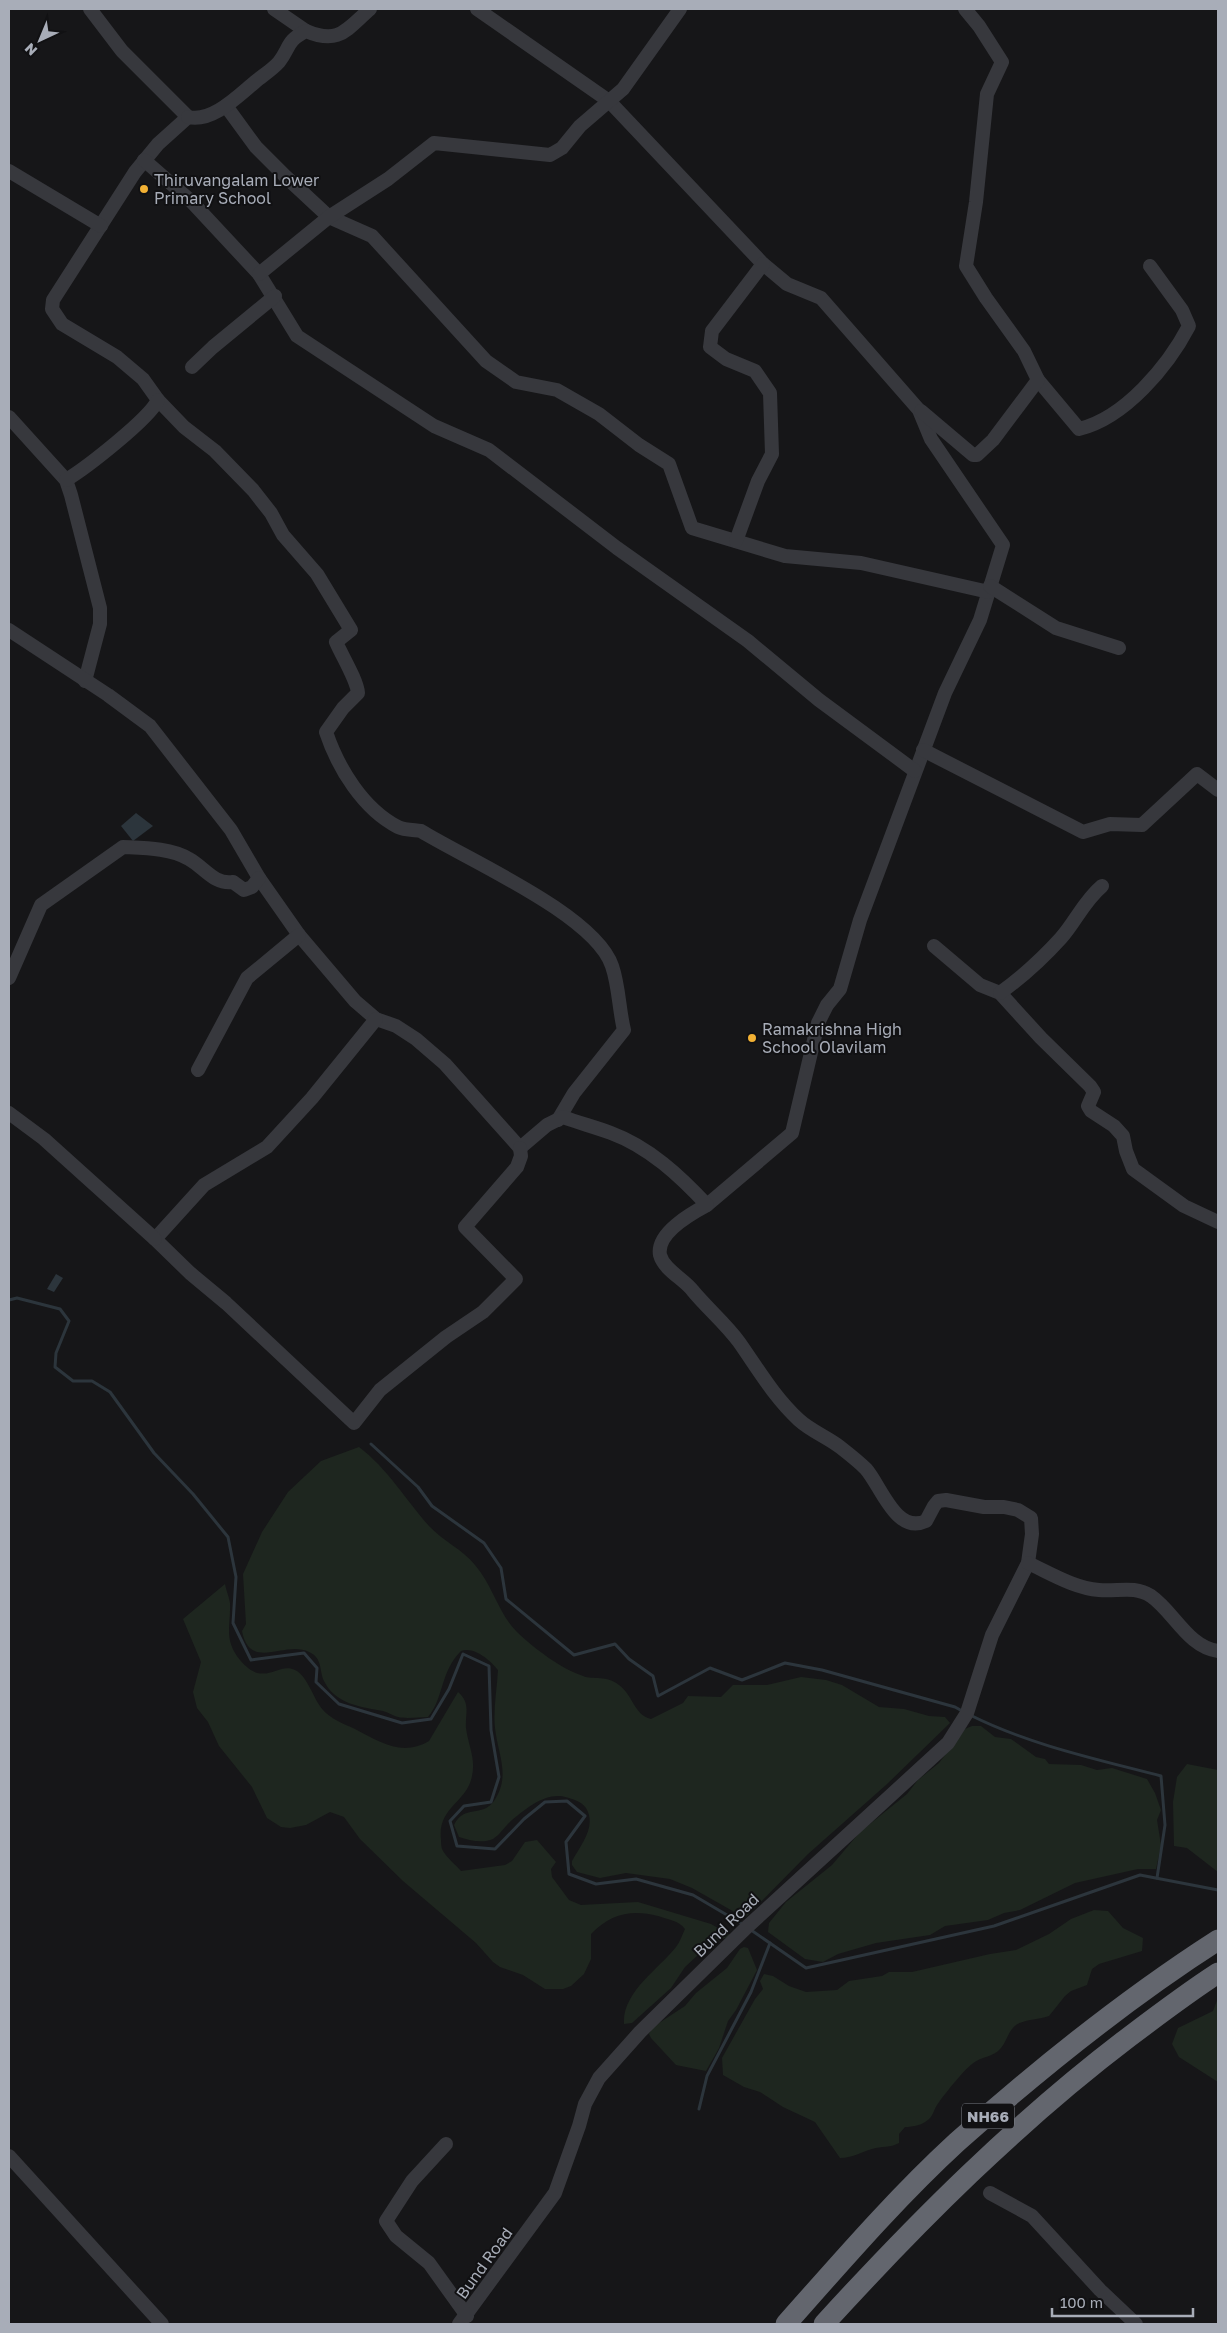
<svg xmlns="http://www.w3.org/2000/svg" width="1227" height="2333" font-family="'Golos Text',sans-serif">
  <rect width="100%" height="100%" fill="#161618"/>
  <g fill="#1e261f">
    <path d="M359,1447C388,1469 405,1499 429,1526C443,1541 462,1549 475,1565C493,1586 498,1613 517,1632C535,1649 560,1668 583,1676C593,1680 607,1675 619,1685C633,1695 634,1715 651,1719L683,1703L688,1696L721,1697L733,1685H767L801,1677L826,1680L842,1685L879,1707L904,1709L929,1716L945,1717L950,1723L886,1785L808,1854L745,1918L692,1888L670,1879L626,1873L600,1878L577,1872L572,1865V1861C581,1845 597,1826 586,1808C582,1802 575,1800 569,1798C548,1790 528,1807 512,1820C505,1826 501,1834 493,1839C482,1844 469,1840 459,1837L454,1825C464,1804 482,1818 494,1801C511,1776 498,1755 495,1728C493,1710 497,1689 498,1670C490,1660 474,1646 461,1651C440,1672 444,1698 428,1717C419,1717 407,1719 398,1717C393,1716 388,1712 383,1711C361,1707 335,1704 324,1681C319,1671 323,1658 309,1652C285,1640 250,1672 242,1631L246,1624L243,1574L262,1532L288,1492L321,1461Z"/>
    <path d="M225,1584C226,1590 229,1597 230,1603C231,1626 223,1639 240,1660C264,1689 278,1661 295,1670C308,1676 313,1699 323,1710C331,1719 344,1724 355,1729C380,1742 402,1757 429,1741L458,1692C471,1703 465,1713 466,1728C468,1745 476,1758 472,1776C467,1803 437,1807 441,1840C441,1843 441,1848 443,1851C447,1858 456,1865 461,1871L505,1865L512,1861L525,1842L537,1840L556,1862L551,1869L552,1877L569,1900L581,1905L638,1902L711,1924L732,1936L722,1939L698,1955L685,1967L671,1988L632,2023L624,2024C622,1992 659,1969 676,1947C680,1942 682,1935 685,1929C678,1920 669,1920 658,1916C632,1909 610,1914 591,1934V1959L584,1974L571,1986L563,1989H545L523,1975L500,1967L493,1962L476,1943L403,1881L360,1839L344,1817L330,1812L306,1825L290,1828L281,1827L267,1818L252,1787L219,1746L208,1722L197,1708L193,1692L201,1662L183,1619Z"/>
    <polygon points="972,1726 981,1726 995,1737 1011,1739 1036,1757 1045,1759 1049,1764 1081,1765 1097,1770 1112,1768 1147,1779 1155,1793 1161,1810 1157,1820 1161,1845 1156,1869 1138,1869 1075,1883 1020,1910 1004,1913 988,1920 945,1926 930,1935 876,1943 838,1954 823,1962 805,1959 768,1932 769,1923 786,1902 832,1865 860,1832 907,1794 918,1780 939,1763 965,1729"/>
    <polygon points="1187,1764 1218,1770 1218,1872 1187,1848 1174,1846 1173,1802 1177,1777"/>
    <path d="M1094,1910L1108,1911L1123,1928L1143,1938L1142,1951L1099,1964L1092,1969L1087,1985L1071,1991L1065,1996L1049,2016C1038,2020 1025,2019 1016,2025C1008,2031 1007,2041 1001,2048C993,2058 981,2056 972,2064C963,2071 943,2096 937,2105C934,2109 933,2116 929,2119C923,2125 913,2127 905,2127L899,2134V2143C890,2148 882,2146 872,2149C861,2152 852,2158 840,2158L815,2122L783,2107L760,2092L744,2087L723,2075L722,2058L755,1999L763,1989L760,1981L764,1974L773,1976L789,1986L806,1992L837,1990L849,1981L882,1976L889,1972H912L990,1954L1016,1950L1049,1934L1071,1919Z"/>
    <polygon points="744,1947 748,1948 757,1970 736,2010 728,2021 719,2048 706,2071 676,2065 651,2038 649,2034 653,2027 685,2006 696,1993 727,1968 740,1949"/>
    <polygon points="1218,1998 1218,2082 1179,2057 1172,2044 1178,2028 1213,2011"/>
  </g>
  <g fill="#2c353c">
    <polygon points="136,813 153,826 133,841 121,826"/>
    <polygon points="56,1274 63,1278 54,1292 47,1289"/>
  </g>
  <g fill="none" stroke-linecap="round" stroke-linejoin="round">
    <g stroke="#2c353c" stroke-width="3">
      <polyline points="9,1300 17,1298 60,1309 69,1321 56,1353 55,1367 73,1381 92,1381 110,1392 154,1453 193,1494 228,1537 236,1577 233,1623 251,1660 304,1653 317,1668 316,1682 339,1704 402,1723 431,1719 449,1689 463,1654 489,1666 491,1730 499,1777 491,1802 464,1806 450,1821 457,1846 495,1849 524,1819 545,1802 567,1801 585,1816 566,1842 569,1874 596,1884 636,1879 693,1895 744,1925"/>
      <polyline points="371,1444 418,1487 432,1506 484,1543 501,1568 506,1599 574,1655 615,1644 629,1659 653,1676 658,1696 710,1668 742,1680 785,1663 822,1670 955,1707 964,1712"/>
      <path d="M970,1715C1030,1745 1096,1759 1161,1776L1165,1825L1157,1878"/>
      <polyline points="751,1930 806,1968 994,1926 1140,1875 1218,1890"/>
      <polyline points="699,2109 707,2076 751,1992 770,1943"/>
    </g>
    <g stroke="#37383d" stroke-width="14">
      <path d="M90,9L122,51L188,117L158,144L135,172L53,300L52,309L62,324L117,357L143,379L158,400L184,427L215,451L253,490L271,513L283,535L317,574L351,630L336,642C342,656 357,680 358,693L343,708L326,732C338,768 363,809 398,827C404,830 414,830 421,831C468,860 595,915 612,966C619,986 619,1010 624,1030L574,1093L558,1120"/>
      <polyline points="274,9 306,31"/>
      <polyline points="477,9 609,101 763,264 787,284 821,298 919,410 931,439 1003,545 980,620 945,693 860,920 840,989 827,1005 818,1023 792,1133 707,1205"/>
      <polyline points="226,106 256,147 286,177 329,217 372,236 486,361 516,382 557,390 599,414 639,445 669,464 692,528 785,556 861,563 989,592"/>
      <path d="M188,117C212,123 238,96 255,82C262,76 272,70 279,62C290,48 286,41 306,31C339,45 346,30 370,9"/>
      <polyline points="144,160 191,201 259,274 297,336 434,426 489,450 617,548 748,641 819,700 915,771"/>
      <polyline points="9,171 101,226"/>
      <polyline points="259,274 329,217 388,179 434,143 550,155 562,148 580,126 623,89 680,9"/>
      <polyline points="192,367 213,347 275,296"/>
      <path d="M1038,380L1079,429C1125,418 1168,366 1189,326L1182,310L1150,266"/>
      <polyline points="921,411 973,455 977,455 993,440 1038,380 1024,351 986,298 966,266 976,202 987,94 1002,62 979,26 965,9"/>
      <polyline points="9,417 66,480 71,495 100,608 100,624 85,681"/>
      <path d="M66,480C86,468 149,419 158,400"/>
      <polyline points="736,541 758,481 772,454 770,393 755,371 726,359 710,347 712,331 763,264"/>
      <polyline points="990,586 1056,628 1119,648"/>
      <path d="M9,630L108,695L150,726L231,830L259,878L299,935L355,1001L376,1019L396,1026L416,1039L445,1064L520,1148L547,1125L563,1117C579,1123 595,1127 611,1133C649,1147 680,1176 707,1205C692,1213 656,1233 660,1255C664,1270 684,1279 693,1291C707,1308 726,1324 739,1342C758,1369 774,1397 799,1420C811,1431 827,1437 840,1447C849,1454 858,1461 866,1469C881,1486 896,1535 926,1521L934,1506L938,1501L946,1500L984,1507H1004L1018,1510L1031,1518L1032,1534L1028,1563L992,1635L967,1713L948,1743L747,1927L640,2032L599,2078L585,2104L579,2126L555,2193L459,2324"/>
      <polyline points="923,750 1083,832 1110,824 1142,825 1197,774 1218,790"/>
      <polyline points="934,946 980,985 1000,993 1041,1038 1090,1086 1094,1092 1088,1106 1091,1111 1114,1126 1123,1136 1126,1151 1133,1169 1184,1206 1218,1222"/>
      <path d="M9,978L41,905L123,847C144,848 171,848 189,859C204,867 214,885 233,882L244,890L252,887L259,878"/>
      <path d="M1000,993C1022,977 1043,958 1061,938C1076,921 1084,901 1102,886"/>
      <polyline points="376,1019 312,1098 267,1147 204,1185 155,1239 190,1273 226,1303 354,1423 380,1390 446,1337 483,1312 516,1279 465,1227 517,1167 521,1156 520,1148"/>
      <polyline points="198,1070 247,978 299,935"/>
      <polyline points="9,1113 44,1139 155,1239"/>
      <path d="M1028,1563C1050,1573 1074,1588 1099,1590C1117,1592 1134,1585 1151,1596C1174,1612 1188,1647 1218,1651"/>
      <polyline points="446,2144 412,2181 386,2221 396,2236 429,2263 467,2316"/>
      <polyline points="9,2156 162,2324"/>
      <polyline points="990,2193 1032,2216 1100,2290 1136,2324"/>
    </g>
    <g stroke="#63666e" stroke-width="21">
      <path d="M786,2324C841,2262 896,2198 957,2142C1039,2069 1126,1999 1218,1940"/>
      <path d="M824,2324C918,2221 1017,2122 1129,2037C1158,2015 1187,1993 1218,1973"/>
    </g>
  </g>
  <g fill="#f2b134" stroke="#111113" stroke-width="2">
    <circle cx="144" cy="189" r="5"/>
    <circle cx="752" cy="1038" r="5"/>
  </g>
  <g text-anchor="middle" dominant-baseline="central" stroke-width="4" stroke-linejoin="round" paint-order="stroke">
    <rect fill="#111113" stroke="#7b7e86" stroke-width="1" x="962" y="2103.5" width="52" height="25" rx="4"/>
    <g font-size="15" font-weight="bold" fill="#a8adb8">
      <text x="988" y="2116">NH66</text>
    </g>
    <g font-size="16" fill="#a8adb8" stroke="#111113" text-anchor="start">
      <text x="154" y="180">Thiruvangalam Lower<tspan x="154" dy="18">Primary School</tspan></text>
      <text x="762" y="1029">Ramakrishna High<tspan x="762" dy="18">School Olavilam</tspan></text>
    </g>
    <g font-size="16" fill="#a8adb8" stroke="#111113">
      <text transform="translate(726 1925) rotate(-44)">Bund Road</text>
      <text transform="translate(484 2263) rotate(-54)">Bund Road</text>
    </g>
  </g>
  <rect width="1227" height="2333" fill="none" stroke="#a8adb8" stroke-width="20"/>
  <g transform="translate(40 40) rotate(224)" stroke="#111113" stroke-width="4" paint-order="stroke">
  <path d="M0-4L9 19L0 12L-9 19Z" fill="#a8adb8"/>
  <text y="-8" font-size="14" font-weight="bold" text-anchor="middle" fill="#a8adb8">N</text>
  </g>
  <path d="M1052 2308v8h141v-8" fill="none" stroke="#a8adb8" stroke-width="2.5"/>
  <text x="1060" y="2308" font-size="15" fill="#a8adb8" stroke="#111113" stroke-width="4" paint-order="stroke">100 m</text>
</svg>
